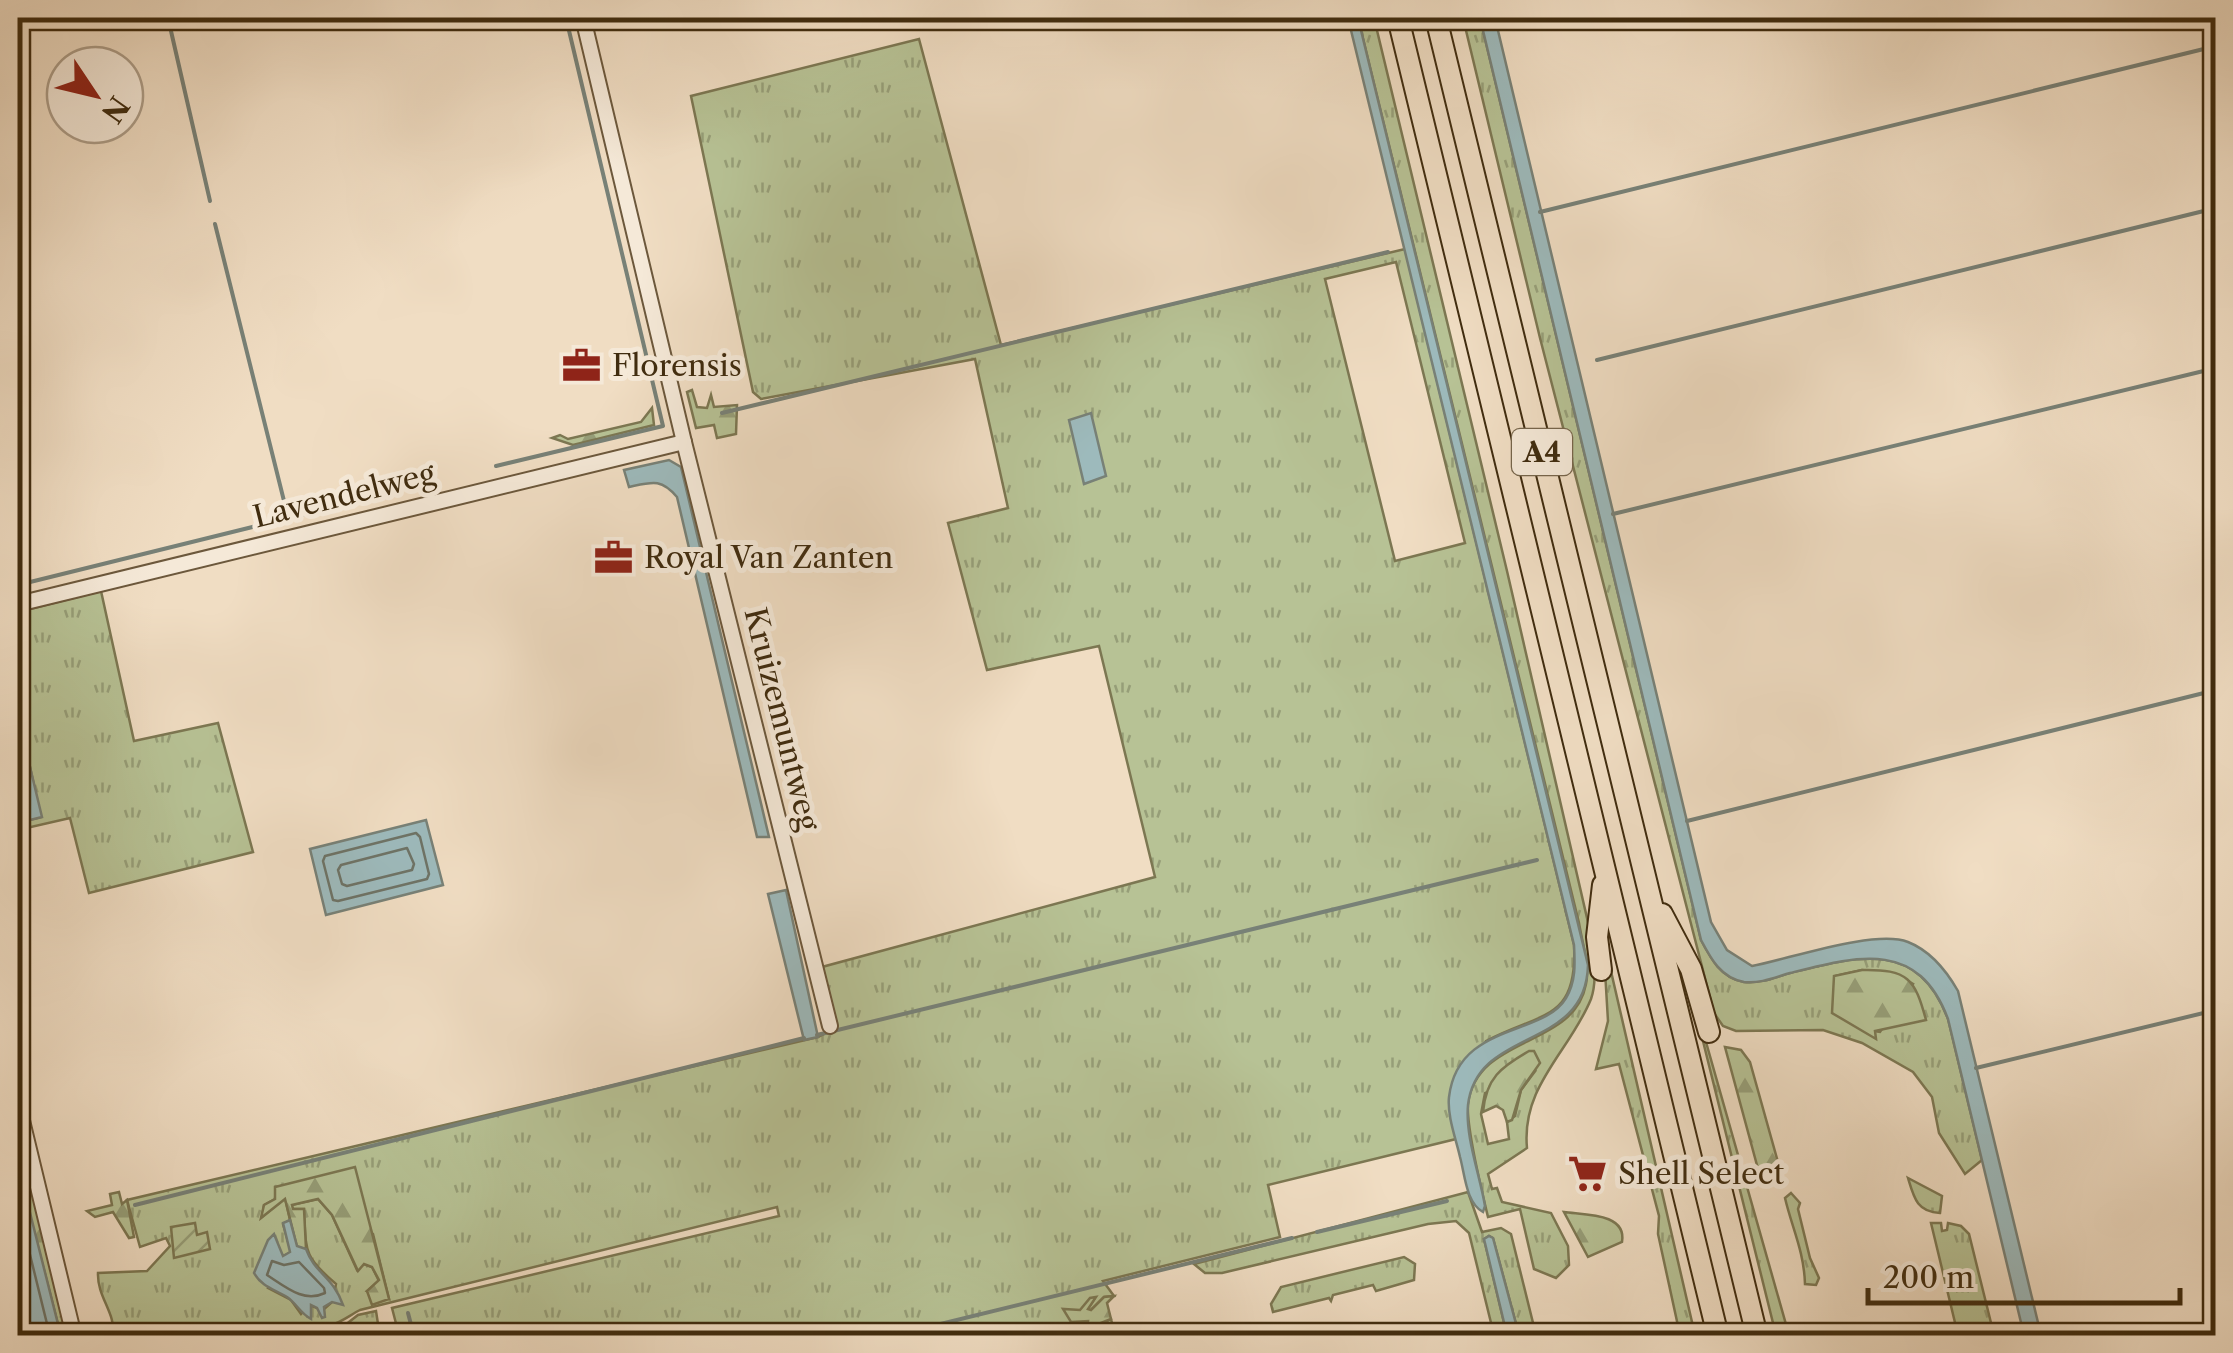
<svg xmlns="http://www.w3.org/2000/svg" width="2233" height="1353" font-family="'Libre Caslon Text',serif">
  <defs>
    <pattern id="grass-tufts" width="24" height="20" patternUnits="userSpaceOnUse" patternTransform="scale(2.5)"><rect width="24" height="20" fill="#b7c295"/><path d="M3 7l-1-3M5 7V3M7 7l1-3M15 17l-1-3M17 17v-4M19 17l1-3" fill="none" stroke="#969e78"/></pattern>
    <pattern id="forest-firs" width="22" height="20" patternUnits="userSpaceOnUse" patternTransform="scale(2.5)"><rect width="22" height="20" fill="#b7c295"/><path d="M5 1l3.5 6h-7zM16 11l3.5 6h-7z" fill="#969e78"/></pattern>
    <pattern id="garden-furrows" width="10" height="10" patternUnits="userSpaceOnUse" patternTransform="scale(2.5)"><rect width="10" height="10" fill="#b7c295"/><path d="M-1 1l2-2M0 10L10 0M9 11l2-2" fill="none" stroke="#969e78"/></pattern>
  </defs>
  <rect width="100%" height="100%" fill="#f0ddc3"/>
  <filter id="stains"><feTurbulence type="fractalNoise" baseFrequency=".002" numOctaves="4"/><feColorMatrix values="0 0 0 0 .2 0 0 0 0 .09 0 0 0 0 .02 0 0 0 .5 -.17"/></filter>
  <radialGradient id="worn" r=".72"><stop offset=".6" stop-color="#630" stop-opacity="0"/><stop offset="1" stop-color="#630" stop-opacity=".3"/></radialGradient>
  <g fill="url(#grass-tufts)" stroke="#7c7752" stroke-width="2.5" fill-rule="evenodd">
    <path d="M1358,18H1374L1507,571L1593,944C1594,962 1597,982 1591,999C1570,1051 1521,1086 1527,1148L1488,1174L1492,1189L1497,1188L1502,1202L1551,1213L1568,1246L1569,1265L1556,1278L1534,1269L1520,1209L1488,1217C1482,1192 1466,1127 1468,1104C1477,1034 1574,1049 1586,984C1590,966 1582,942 1579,923ZM1536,1070L1521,1090L1515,1116L1507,1122L1509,1139L1488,1144L1481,1114L1485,1093Z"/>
    <path d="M1463,18H1480L1701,940C1711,959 1721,978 1744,982C1760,984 1776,977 1790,973C1858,956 1918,939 1948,1019L1982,1160L1965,1174L1939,1133L1932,1097L1913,1072L1862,1043L1823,1030L1736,1031L1723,1026L1714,1013L1540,338ZM1862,970L1896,974L1913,984L1880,1032L1874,1031L1835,976Z"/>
    <path d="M919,39L1001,345L1405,249L1574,945C1578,1022 1540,1012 1486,1041L1450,1115L1456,1139L1268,1185L1280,1237L1103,1281L1114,1296L1104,1297L1091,1310H1087L1095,1298L1081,1310L1088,1321L1087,1332L1111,1319L1115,1335H399L392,1308L779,1216L777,1207L360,1310C350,1315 342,1322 331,1325C312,1331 293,1329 274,1335H113C116,1313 97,1297 98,1273L147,1271L170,1246L166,1238L140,1247L127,1200L818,1037L837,1027L822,967L1155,877L1099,646L987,670L948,523L1008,508L975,359L761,399L753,392L691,96ZM1396,262L1465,543L1395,561L1325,279ZM295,1183L373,1234L389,1299L367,1291L379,1281L372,1267L364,1264L357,1270L332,1215L318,1199L291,1205L293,1209H304C306,1251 303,1256 336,1284L332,1302L323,1310L309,1305L301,1314L291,1300L268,1288L284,1256L291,1252L283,1224L290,1220L285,1198L262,1217L264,1205L275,1199L276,1187Z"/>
    <polygon points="101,591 134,741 218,723 253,852 89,893 70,818 18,830 18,823 41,817 30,767 18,770 18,612"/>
    <polygon points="1604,954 1607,954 1695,1335 1680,1335 1658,1234 1659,1216 1619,1064 1596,1069 1608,1021"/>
    <polygon points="1701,1033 1704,1035 1789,1335 1776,1335"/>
    <path d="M1908,1178L1942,1196L1940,1213C1917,1212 1914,1198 1908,1178Z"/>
    <polygon points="1468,1192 1482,1232 1501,1228 1511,1234 1536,1335 1519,1335 1493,1238 1489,1236 1484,1239 1507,1335 1494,1335 1469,1233 1456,1221 1428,1224 1222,1273 1205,1273 1194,1264"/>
    <path d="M1791,1193L1800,1203L1798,1209L1810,1258L1819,1278L1816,1285L1805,1284C1804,1251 1792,1228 1785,1198Z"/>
    <polygon points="1931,1223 1941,1223 1942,1231 1947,1230 1948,1223 1961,1226 1969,1234 1994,1335 1958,1335"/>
    <polygon points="1404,1257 1415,1264 1414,1280 1376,1291 1373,1285 1333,1295 1331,1301 1329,1298 1273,1312 1271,1304 1281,1287"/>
    <polygon points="376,1311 378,1324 389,1335 289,1336 340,1329 358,1315"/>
  </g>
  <g fill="url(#forest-firs)" stroke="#7c7752" stroke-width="2.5">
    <polygon points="692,390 697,407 707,408 711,395 714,407 737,405 736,434 717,438 714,425 696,428 687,392"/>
    <polygon points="652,408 654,425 573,445 552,438 560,435 568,439 641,422"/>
    <path d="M1862,970C1908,969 1915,979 1926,1020L1875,1031L1876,1039L1832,1013L1834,976Z"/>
    <polygon points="1725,1047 1741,1050 1750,1062 1781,1173 1765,1185 1761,1180"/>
    <path d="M1529,1051H1534L1540,1063L1521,1090L1512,1120L1507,1122L1503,1110L1496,1106L1483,1112C1486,1078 1501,1067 1529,1051Z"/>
    <polygon points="355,1167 389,1299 372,1305 367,1291 379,1280 372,1267 364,1264 358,1271 332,1215 318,1199 292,1205 293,1209 304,1209 306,1249 297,1247 285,1199 261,1218 264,1205 275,1199 275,1187"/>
    <polygon points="31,1182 68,1330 59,1328 22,1185"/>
    <polygon points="119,1192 122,1204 127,1200 134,1237 129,1238 113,1212 95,1217 87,1211 112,1205 110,1194"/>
    <path d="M1564,1212C1585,1215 1627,1213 1622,1242L1588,1257Z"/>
    <polygon points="1114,1296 1107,1303 1111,1319 1093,1326 1086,1335 1088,1321 1071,1322 1063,1309 1080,1310 1090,1298 1096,1297 1088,1309 1091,1310 1104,1297"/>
  </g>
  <polygon fill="url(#garden-furrows)" stroke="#7c7752" stroke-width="2.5" points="195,1223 197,1235 207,1232 210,1249 174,1258 171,1227"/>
  <g fill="#9dbabc" stroke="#788177" stroke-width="2.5">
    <path d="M1348,18H1358L1588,965C1586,1052 1477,1026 1468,1105C1465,1137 1480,1175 1485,1206L1483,1212C1466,1203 1465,1175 1460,1157C1456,1139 1447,1116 1449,1097C1458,1022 1543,1037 1566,998C1576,981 1575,964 1574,945Z"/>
    <path d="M1480,18H1495L1711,922L1727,950L1752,966C1789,959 1875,929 1908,942C1931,951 1946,970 1958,991L2041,1335H2024L1948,1019C1918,939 1858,956 1790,973C1776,977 1760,984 1744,982C1721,978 1711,959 1701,940Z"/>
    <polygon points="1091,413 1106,476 1084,484 1069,420"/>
    <path d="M669,460L681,467L769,837H757L677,497C661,478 652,482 629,487L624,470Z"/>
    <polygon points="30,767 42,817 18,823 18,770"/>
    <polygon points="426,820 443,885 326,915 310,849"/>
    <polygon points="786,890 818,1037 804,1040 768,894"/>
    <polygon points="18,1165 59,1328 60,1335 26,1335 18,1299"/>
    <path d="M290,1220L297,1246L306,1249C315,1274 333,1276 343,1305L332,1302L324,1307L325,1317L322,1318L317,1308L311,1305V1319C300,1313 297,1304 287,1297C274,1289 262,1287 254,1273L268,1240L274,1234L283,1256L290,1252L283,1223Z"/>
    <polygon points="1489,1236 1493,1238 1519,1335 1507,1335 1484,1239"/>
  </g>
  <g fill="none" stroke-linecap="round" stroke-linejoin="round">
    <g stroke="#6e7366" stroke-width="2.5">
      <polygon points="416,833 420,837 429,874 427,879 338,901 333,900 323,861 325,856"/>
      <polygon points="407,848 414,864 412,870 347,886 342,884 338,870 341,865"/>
      <polyline points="18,1206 50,1336"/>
      <path d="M272,1261L284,1265L299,1262L324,1288L325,1293C304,1303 287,1288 267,1275Z"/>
    </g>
    <g stroke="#788177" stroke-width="4">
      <polyline points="168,18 210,201"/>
      <polyline points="1006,23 1024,18"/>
      <polyline points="1540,212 2216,46"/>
      <polyline points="215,224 288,517"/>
      <polyline points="18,265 29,262"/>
      <polyline points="1597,360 2216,208"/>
      <polyline points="722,413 1388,252"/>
      <polyline points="496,466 663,426 566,18"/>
      <polyline points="1613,514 2216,368"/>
      <polyline points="18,585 394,492"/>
      <polyline points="1687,821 2216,690"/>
      <polyline points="817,1035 1537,860"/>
      <polyline points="1976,1068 2216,1010"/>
      <polyline points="135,1205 804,1038"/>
      <polyline points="1317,1232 1447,1201"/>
      <polyline points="408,1313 414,1336"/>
      <polyline points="920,1329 1292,1238"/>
      <polyline points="895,1336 900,1334"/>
      <polyline points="2196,1336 2216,1331"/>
    </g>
    <defs>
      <g id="minor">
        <polyline points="583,18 684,442 830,1026"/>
        <polyline points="18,604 684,442"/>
        <polyline points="18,1104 74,1336"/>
      </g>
      <g id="highway">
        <polyline points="1398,18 1718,1336"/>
        <polyline points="1436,18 1757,1336"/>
        <polyline points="1662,914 1691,969 1709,1032"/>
        <polyline points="1601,970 1597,937 1603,885"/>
      </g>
    </defs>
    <use href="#minor" stroke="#6c583c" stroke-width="18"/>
    <use href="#highway" stroke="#402c0f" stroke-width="24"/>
    <use href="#minor" stroke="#f5e9d8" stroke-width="14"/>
    <use href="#highway" stroke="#f0ddc3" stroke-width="20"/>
  </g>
  <defs>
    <symbol id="office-bare" viewBox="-9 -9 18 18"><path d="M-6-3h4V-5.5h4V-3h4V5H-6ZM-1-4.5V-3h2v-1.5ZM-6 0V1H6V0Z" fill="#8f2418" stroke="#f5e9d8" stroke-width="2.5" paint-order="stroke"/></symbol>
    <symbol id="supermarket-bare" viewBox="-9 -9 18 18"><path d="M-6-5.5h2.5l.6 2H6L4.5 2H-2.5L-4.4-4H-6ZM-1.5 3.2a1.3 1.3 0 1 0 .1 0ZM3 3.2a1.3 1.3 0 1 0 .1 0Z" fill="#8f2418" stroke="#f5e9d8" stroke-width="2.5" paint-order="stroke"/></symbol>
  </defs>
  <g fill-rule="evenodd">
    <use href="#office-bare" x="554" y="338" width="55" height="55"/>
    <use href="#office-bare" x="586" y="530" width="55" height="55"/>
    <use href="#supermarket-bare" x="1560" y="1146" width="55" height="55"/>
  </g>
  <g text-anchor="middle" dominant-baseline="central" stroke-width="10" stroke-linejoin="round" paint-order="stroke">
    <rect fill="#f5e9d8" stroke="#76654b" stroke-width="2.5" x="1512" y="429" width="60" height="46" rx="8"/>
    <g font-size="28" font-weight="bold" fill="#402c0f">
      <text x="1542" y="452">A4</text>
    </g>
    <g font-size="30" fill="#402c0f" stroke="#f5e9d8" text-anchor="start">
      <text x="612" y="365">Florensis</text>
      <text x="644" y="557">Royal Van Zanten</text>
      <text x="1618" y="1173">Shell Select</text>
    </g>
    <g font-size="30" fill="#402c0f" stroke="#f5e9d8">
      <text transform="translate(344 495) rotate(-14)">Lavendelweg</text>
      <text transform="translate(782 719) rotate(76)">Kruizemuntweg</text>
    </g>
  </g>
  <rect width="2233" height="1353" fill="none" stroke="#f0ddc3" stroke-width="60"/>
  <rect x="20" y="20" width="2193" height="1313" fill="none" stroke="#402c0f" stroke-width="5"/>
  <rect x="30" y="30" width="2173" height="1293" fill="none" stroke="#402c0f" stroke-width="2.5"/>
  <g transform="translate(95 95) rotate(125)"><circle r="48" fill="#f5e9d8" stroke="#ad9d88" stroke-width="2.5"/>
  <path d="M0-8L18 38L0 25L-18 38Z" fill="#8f2418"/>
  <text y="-15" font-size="28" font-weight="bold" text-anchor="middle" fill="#402c0f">N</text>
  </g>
  <path d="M1868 1288v15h312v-15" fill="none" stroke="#402c0f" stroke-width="5"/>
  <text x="1883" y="1288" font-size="30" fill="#402c0f" stroke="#f5e9d8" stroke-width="8" paint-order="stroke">200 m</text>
  <rect width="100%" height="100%" filter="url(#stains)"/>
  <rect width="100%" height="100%" fill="url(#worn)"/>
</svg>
